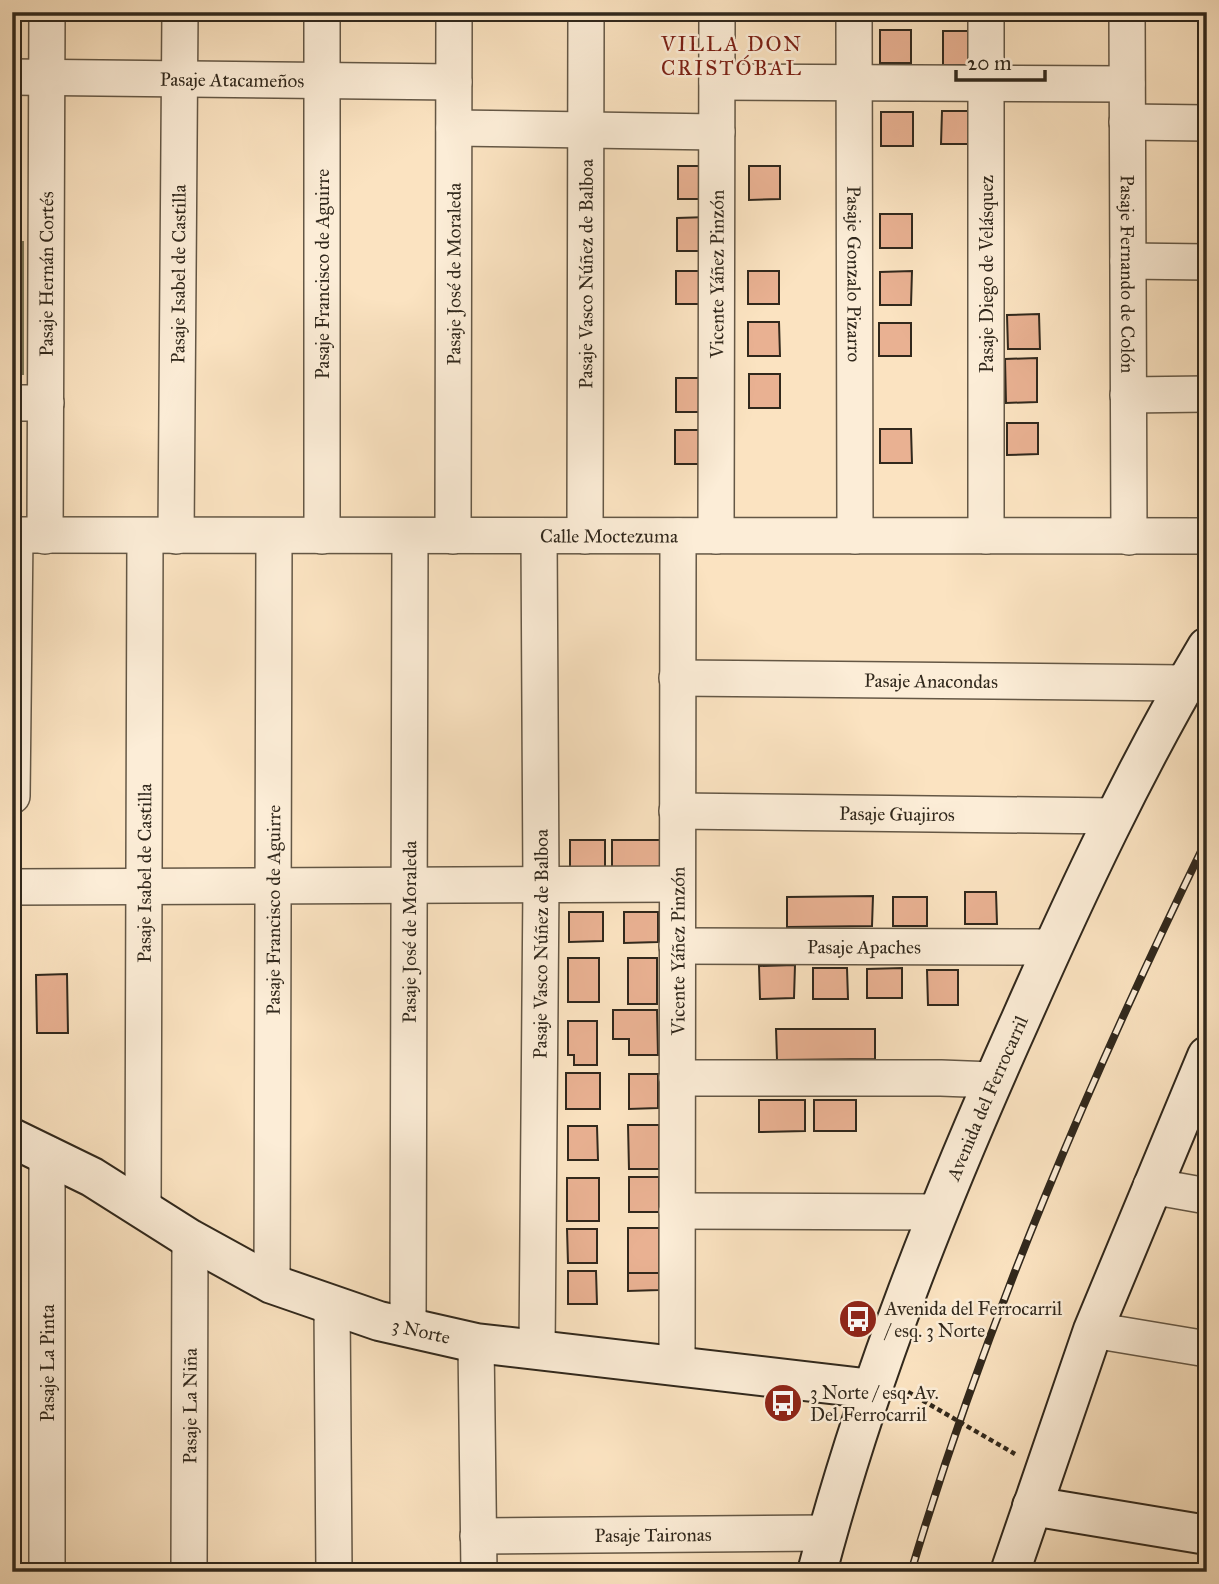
<svg xmlns="http://www.w3.org/2000/svg" width="1219" height="1584" font-family="'IM FELL Great Primer',serif">
  <rect width="100%" height="100%" fill="#fbe3c1"/>
  <filter id="stains"><feTurbulence type="fractalNoise" baseFrequency=".00286" numOctaves="4"/><feColorMatrix values="0 0 0 0 .2 0 0 0 0 .09 0 0 0 0 .02 0 0 0 .5 -.17"/></filter>
  <radialGradient id="worn" r=".72"><stop offset=".6" stop-color="#630" stop-opacity="0"/><stop offset="1" stop-color="#630" stop-opacity=".3"/></radialGradient>
  <rect fill="#c4c28f" stroke="#7a7556" stroke-width="2" x="12" y="242" width="11" height="132"/>
  <g fill="#e9b192" stroke="#31281c" stroke-width="2">
    <rect x="880" y="30" width="31" height="33"/>
    <polygon points="943,31 974,31 975,65 943,65"/>
    <polygon points="942,111 973,111 973,144 941,144"/>
    <rect x="881" y="112" width="32" height="34"/>
    <rect x="678" y="166" width="31" height="33"/>
    <polygon points="749,166 780,166 780,199 749,200"/>
    <rect x="880" y="214" width="32" height="34"/>
    <polygon points="708,217 709,251 677,251 677,218"/>
    <rect x="676" y="271" width="32" height="33"/>
    <rect x="748" y="271" width="31" height="33"/>
    <polygon points="912,271 911,305 880,305 880,272"/>
    <polygon points="1039,314 1040,349 1008,349 1007,315"/>
    <polygon points="748,322 779,322 780,356 748,356"/>
    <rect x="879" y="323" width="32" height="33"/>
    <polygon points="1037,358 1037,402 1006,403 1005,359"/>
    <rect x="749" y="374" width="31" height="34"/>
    <rect x="676" y="378" width="32" height="34"/>
    <polygon points="1007,423 1038,423 1038,454 1007,455"/>
    <polygon points="880,429 911,429 912,463 880,463"/>
    <rect x="675" y="430" width="31" height="34"/>
    <rect x="570" y="840" width="35" height="29"/>
    <rect x="612" y="840" width="57" height="30"/>
    <polygon points="965,892 996,892 997,924 965,924"/>
    <polygon points="873,896 872,926 787,927 787,897"/>
    <rect x="893" y="897" width="34" height="29"/>
    <polygon points="569,912 603,912 603,941 569,942"/>
    <polygon points="624,912 658,912 658,942 624,943"/>
    <rect x="568" y="958" width="31" height="44"/>
    <rect x="628" y="958" width="29" height="46"/>
    <polygon points="795,965 794,998 760,999 759,966"/>
    <polygon points="813,968 847,968 848,999 813,999"/>
    <polygon points="902,968 902,998 867,998 867,969"/>
    <polygon points="927,970 958,970 958,1005 928,1005"/>
    <polygon points="67,974 68,1033 37,1033 36,975"/>
    <polygon points="613,1010 657,1010 658,1055 629,1055 629,1039 613,1039"/>
    <polygon points="568,1021 597,1021 597,1065 574,1065 574,1055 568,1055"/>
    <polygon points="776,1029 875,1029 875,1059 777,1060"/>
    <rect x="566" y="1073" width="34" height="36"/>
    <polygon points="629,1074 658,1074 658,1108 629,1109"/>
    <polygon points="759,1100 805,1100 805,1131 759,1132"/>
    <rect x="814" y="1100" width="42" height="31"/>
    <polygon points="628,1125 659,1125 659,1169 629,1169"/>
    <polygon points="568,1126 597,1126 598,1160 568,1160"/>
    <rect x="629" y="1177" width="30" height="35"/>
    <rect x="567" y="1178" width="32" height="43"/>
    <rect x="628" y="1228" width="31" height="45"/>
    <polygon points="567,1229 597,1229 597,1263 568,1263"/>
    <polygon points="568,1271 596,1271 597,1304 568,1304"/>
    <polygon points="628,1273 659,1273 659,1290 628,1291"/>
  </g>
  <g fill="none" stroke-linecap="round" stroke-linejoin="round">
    <defs>
      <g id="street">
        <path id="s1" d="M854,12L855,536"/>
        <polyline points="986,12 986,536"/>
        <path id="s2" d="M1127,12L1129,537"/>
        <path id="s3" d="M12,77L454,82"/>
        <polyline points="717,82 1127,84"/>
        <polyline points="1127,122 1207,123"/>
        <polyline points="454,128 717,132"/>
        <polyline points="1128,261 1207,262"/>
        <polyline points="1128,395 1207,394"/>
        <polyline points="12,403 46,403"/>
        <path id="s4" d="M12,535L1207,536"/>
        <path id="s5" d="M45,536L47,12"/>
        <path id="s6" d="M176,536L180,12"/>
        <polyline points="322,536 322,12"/>
        <path id="s7" d="M453,536L454,12"/>
        <path id="s8" d="M585,536L586,12"/>
        <path id="s9" d="M716,536L717,12"/>
        <path id="s10" d="M677,678L1185,683"/>
        <polyline points="12,796 15,535"/>
        <path id="s11" d="M677,811L1116,816"/>
        <polyline points="12,887 677,884"/>
        <path id="s12" d="M677,946L1053,947"/>
        <polyline points="677,1078 941,1078 993,1080"/>
        <polyline points="1151,1186 1207,1196"/>
        <path id="s13" d="M143,1209L145,536"/>
        <polyline points="677,1211 938,1212"/>
        <path id="s14" d="M272,1284L274,536"/>
        <polyline points="332,1306 334,1572"/>
        <path id="s15" d="M408,1328L410,536"/>
        <polyline points="1093,1330 1207,1349"/>
        <polyline points="476,1343 479,1572"/>
        <path id="s16" d="M537,1350L541,885L539,536"/>
        <path id="s17" d="M677,1366L678,536"/>
        <path id="s18" d="M478,1536L827,1533"/>
        <polyline points="47,1572 47,1154"/>
        <path id="s19" d="M189,1572L190,1239"/>
      </g>
      <g id="secondary">
        <path id="s20" d="M12,1138L92,1177L190,1239L272,1284L379,1321L476,1343L873,1389"/>
        <polyline points="1032,1506 1207,1535"/>
        <path id="s21" d="M817,1572C867,1382 940,1199 1020,1021C1076,894 1136,766 1207,647"/>
        <polyline points="1010,1572 1093,1330 1207,1056"/>
      </g>
    </defs>
    <use href="#street" stroke="#645745" stroke-width="38"/>
    <use href="#secondary" stroke="#31281c" stroke-width="42"/>
    <polyline stroke="#31281c" stroke-width="4.5" stroke-dasharray="5 3.5" stroke-linecap="butt" points="908,1392 1015,1454"/>
    <use href="#street" stroke="#fcedd7" stroke-width="35"/>
    <use href="#secondary" stroke="#fcedd7" stroke-width="38"/>
    <defs>
      <path id="rail" d="M911,1572C987,1318 1091,1076 1207,839"/>
    </defs>
    <use href="#rail" stroke="#31281c" stroke-width="8"/>
    <use href="#rail" stroke="#fcedd7" stroke-width="5" stroke-dasharray="16" stroke-linecap="butt"/>
  </g>
  <defs>
    <symbol id="bus-disc" viewBox="-11 -11 22 22"><circle r="9.5" fill="#8f2418" stroke="#fcedd7"/><path d="M-5-6H5V4H4V6H2V4H-2V6H-4V4H-5ZM-3.5-4V0h7V-4ZM-3.5 1.2v1.5H-2V1.2ZM2 1.2v1.5H3.5V1.2Z" fill="#fff"/></symbol>
  </defs>
  <g fill-rule="evenodd">
    <use href="#bus-disc" x="836" y="1297" width="44" height="44"/>
    <use href="#bus-disc" x="761" y="1381" width="44" height="44"/>
  </g>
  <g text-anchor="middle" dominant-baseline="central" stroke-width="5" stroke-linejoin="round" paint-order="stroke">
    <g font-size="19" fill="#31281c" stroke="#fcedd7">
      <text stroke="none"><textPath href="#s3" startOffset="220">Pasaje Atacameños</textPath></text>
      <text stroke="none"><textPath href="#s5" startOffset="262">Pasaje Hernán Cortés</textPath></text>
      <text stroke="none"><textPath href="#s6" startOffset="262">Pasaje Isabel de Castilla</textPath></text>
      <text transform="translate(322 274) rotate(-90)">Pasaje Francisco de Aguirre</text>
      <text stroke="none"><textPath href="#s7" startOffset="262">Pasaje José de Moraleda</textPath></text>
      <text stroke="none"><textPath href="#s8" startOffset="262">Pasaje Vasco Núñez de Balboa</textPath></text>
      <text stroke="none"><textPath href="#s9" startOffset="262">Vicente Yáñez Pinzón</textPath></text>
      <text stroke="none"><textPath href="#s1" startOffset="262">Pasaje Gonzalo Pizarro</textPath></text>
      <text transform="translate(986 274) rotate(-90)">Pasaje Diego de Velásquez</text>
      <text stroke="none"><textPath href="#s2" startOffset="262">Pasaje Fernando de Colón</textPath></text>
      <text stroke="none"><textPath href="#s4" startOffset="597">Calle Moctezuma</textPath></text>
      <text stroke="none"><textPath href="#s10" startOffset="254">Pasaje Anacondas</textPath></text>
      <text stroke="none"><textPath href="#s11" startOffset="220">Pasaje Guajiros</textPath></text>
      <text stroke="none"><textPath href="#s13" startOffset="336">Pasaje Isabel de Castilla</textPath></text>
      <text stroke="none"><textPath href="#s14" startOffset="374">Pasaje Francisco de Aguirre</textPath></text>
      <text stroke="none"><textPath href="#s15" startOffset="396">Pasaje José de Moraleda</textPath></text>
      <text stroke="none"><textPath href="#s16" startOffset="406">Pasaje Vasco Núñez de Balboa</textPath></text>
      <text stroke="none"><textPath href="#s12" startOffset="187">Pasaje Apaches</textPath></text>
      <text stroke="none"><textPath href="#s17" startOffset="415">Vicente Yáñez Pinzón</textPath></text>
      <text stroke="none"><textPath href="#s21" startOffset="504">Avenida del Ferrocarril</textPath></text>
      <text stroke="none"><textPath href="#s20" startOffset="455">3 Norte</textPath></text>
      <text transform="translate(47 1363) rotate(-90)">Pasaje La Pinta</text>
      <text stroke="none"><textPath href="#s19" startOffset="166">Pasaje La Niña</textPath></text>
      <text stroke="none"><textPath href="#s18" startOffset="175">Pasaje Taironas</textPath></text>
    </g>
    <g font-size="19" fill="#31281c" stroke="#fcedd7" text-anchor="start">
      <text x="885" y="1308">Avenida del Ferrocarril<tspan x="885" dy="22">/ esq. 3 Norte</tspan></text>
      <text x="810" y="1392">3 Norte / esq. Av.<tspan x="810" dy="22">Del Ferrocarril</tspan></text>
    </g>
    <g font-size="21" letter-spacing="2" fill="#7a1f14" stroke="#fcedd7">
      <text x="732" y="44">VILLA DON<tspan x="732" dy="24">CRISTÓBAL</tspan></text>
    </g>
  </g>
  <rect width="1219" height="1584" fill="none" stroke="#fbe3c1" stroke-width="42"/>
  <rect x="14" y="14" width="1191" height="1556" fill="none" stroke="#31281c" stroke-width="3.5"/>
  <rect x="21" y="21" width="1177" height="1542" fill="none" stroke="#31281c" stroke-width="2"/>
  <path d="M956 70v10h89v-10" fill="none" stroke="#31281c" stroke-width="3.5"/>
  <text x="967" y="70" font-size="21" fill="#31281c" stroke="#fcedd7" stroke-width="5" paint-order="stroke">20 m</text>
  <rect width="100%" height="100%" filter="url(#stains)"/>
  <rect width="100%" height="100%" fill="url(#worn)"/>
</svg>
